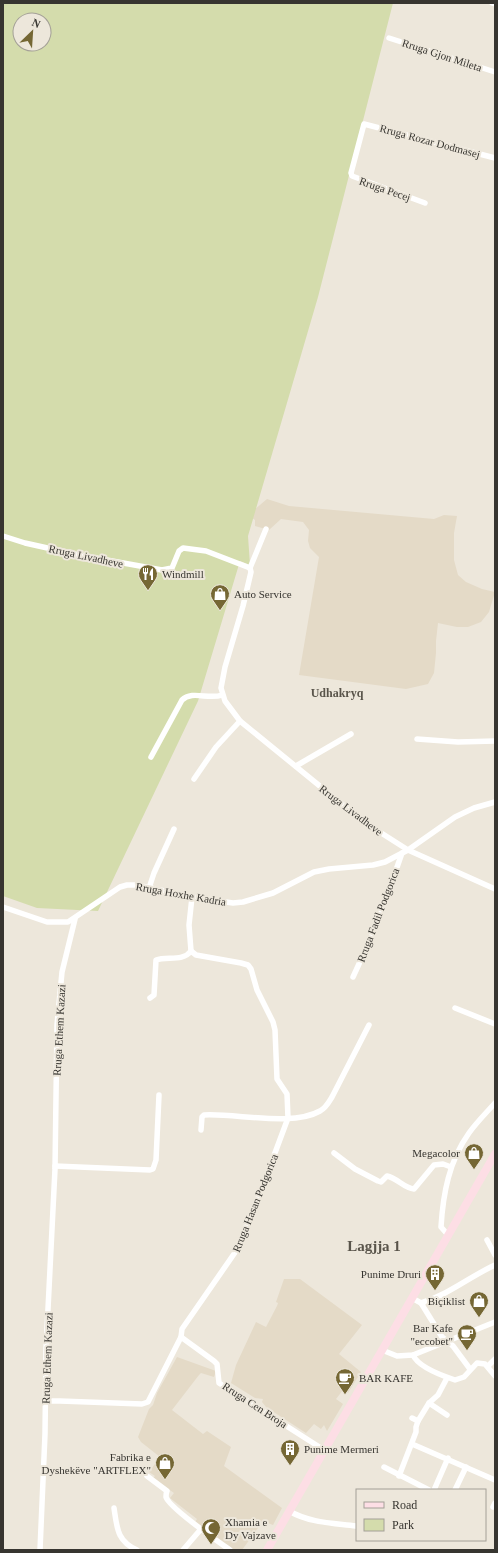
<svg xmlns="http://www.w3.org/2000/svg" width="498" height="1553" font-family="Georgia,serif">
  <rect width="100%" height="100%" fill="#ede7db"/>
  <g fill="#e4dac7">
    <polygon points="267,499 289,506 434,519 444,515 457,516 454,533 454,560 458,575 466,582 482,589 495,592 489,612 481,622 468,627 457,627 438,623 436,641 436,653 434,673 428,684 406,689 299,675 319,557 310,548 308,541 309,530 303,522 281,519 269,530 255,526 255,520 248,515"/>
    <polygon points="284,1279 300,1279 362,1325 339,1354 361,1372 348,1393 343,1390 336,1399 343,1404 327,1431 324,1425 321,1429 314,1424 306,1433 266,1407 262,1402 263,1399 255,1398 231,1383 236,1365 256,1322 266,1327 277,1306 278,1303 276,1302"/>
    <polygon points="177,1357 216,1371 214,1377 201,1373 199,1375 172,1410 203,1434 207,1431 231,1447 224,1466 282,1508 273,1525 263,1521 242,1550 232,1550 195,1522 197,1519 170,1498 174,1493 153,1478 155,1476 149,1472 160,1457 141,1442 138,1437 149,1409 153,1405 157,1393"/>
  </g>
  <path fill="#d4dcac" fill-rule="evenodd" d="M3,3H393L318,297L248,536L250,565L240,561L198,701L98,911L37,908L3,896ZM20,20H44V44H20Z"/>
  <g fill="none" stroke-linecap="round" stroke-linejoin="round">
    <g stroke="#fff" stroke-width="5.5">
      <polyline points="492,3 495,4"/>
      <polyline points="389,38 495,72"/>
      <polyline points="425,203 352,176 351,173 364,124 495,158"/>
      <polyline points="266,529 250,568 251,572 243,606 225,667 221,688 225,701 240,721 364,822 408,850 495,889"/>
      <polyline points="3,536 25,543 79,555 162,570 172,568 179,551 183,548 206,551 250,568"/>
      <polyline points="417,739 458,742 495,741"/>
      <path d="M151,757L182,700C192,690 209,700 222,695"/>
      <polyline points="296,766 351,734"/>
      <polyline points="194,779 216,747 240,721"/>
      <polyline points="149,888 154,873 174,829"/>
      <polyline points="3,907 47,922 68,922 120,887 127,885 137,885 192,897 233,903 243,902 273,893 314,872 329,869 373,865 385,862 408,850 455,817 474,808 495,802"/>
      <polyline points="353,977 376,927 402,853"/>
      <path d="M150,998L154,995L156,960C167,956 183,962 191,951"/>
      <polyline points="455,1008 495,1024"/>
      <path d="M201,1130L202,1117L204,1115C236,1113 292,1127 320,1111C326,1108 329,1102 332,1097L369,1025"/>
      <path d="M334,1153L355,1169L378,1181L381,1182L387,1176C397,1178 404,1188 414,1189L434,1165L443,1164L451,1167"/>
      <polyline points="55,1166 150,1170 153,1169 156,1160 159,1095"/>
      <path d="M448,1235L441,1227C443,1194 449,1161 469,1133C476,1123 486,1113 495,1103"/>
      <polyline points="487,1240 495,1255"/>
      <path d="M412,1298L421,1303C448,1295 469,1277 495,1265"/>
      <polyline points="421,1303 442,1337 453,1346 470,1369"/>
      <polyline points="181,1337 214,1361 217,1364 219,1383 324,1450"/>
      <polyline points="382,1350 397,1356 413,1355 495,1322"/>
      <path d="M413,1355C418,1367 443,1376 455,1380L464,1377L477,1363L485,1364L495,1376"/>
      <polyline points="488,1366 495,1359"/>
      <polyline points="45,1401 60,1401 142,1404 148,1402 181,1337 182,1329 236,1251 260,1193 288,1118 287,1094 277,1079 275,1030 273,1022 257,990 251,969 248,965 241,963 196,955 191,951 189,925 192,897"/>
      <polyline points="429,1403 447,1415"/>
      <polyline points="418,1421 429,1403 438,1395 447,1378"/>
      <polyline points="412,1444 495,1480"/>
      <polyline points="384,1467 429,1490"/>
      <path d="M147,1476L167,1491C166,1493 166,1495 166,1497C169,1508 219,1542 230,1550"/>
      <polyline points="399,1476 416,1432 416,1427 418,1421 412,1418"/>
      <polyline points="434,1490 448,1458"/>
      <polyline points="455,1490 466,1467"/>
      <polyline points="493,1507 495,1503"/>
      <path d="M114,1508C117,1528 117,1541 137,1550"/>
      <path d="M289,1511C310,1523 333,1523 356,1526"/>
      <polyline points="40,1550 45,1434 46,1349 55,1169 57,1025 62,972 75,919"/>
      <polyline points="183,1550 201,1529"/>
    </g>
    <polyline stroke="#fddee5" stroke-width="8" points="267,1550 495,1154"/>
  </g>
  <defs>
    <symbol id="restaurant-pin" viewBox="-11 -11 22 30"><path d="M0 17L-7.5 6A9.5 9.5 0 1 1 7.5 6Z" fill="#756734" stroke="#ede7db"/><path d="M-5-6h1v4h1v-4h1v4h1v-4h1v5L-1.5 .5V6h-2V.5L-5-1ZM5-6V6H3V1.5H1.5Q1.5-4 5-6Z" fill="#fff"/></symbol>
    <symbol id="shop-pin" viewBox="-11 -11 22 30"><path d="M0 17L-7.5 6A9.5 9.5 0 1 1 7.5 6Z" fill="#756734" stroke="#ede7db"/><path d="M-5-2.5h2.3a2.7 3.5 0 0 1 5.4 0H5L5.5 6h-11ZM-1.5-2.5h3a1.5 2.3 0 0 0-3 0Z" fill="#fff"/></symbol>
    <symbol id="building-pin" viewBox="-11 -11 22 30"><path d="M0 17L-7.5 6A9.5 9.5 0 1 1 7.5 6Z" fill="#756734" stroke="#ede7db"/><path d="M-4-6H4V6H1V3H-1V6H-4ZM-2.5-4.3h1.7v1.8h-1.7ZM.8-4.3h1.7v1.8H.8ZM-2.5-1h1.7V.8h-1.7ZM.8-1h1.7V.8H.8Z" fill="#fff"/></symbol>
    <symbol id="cafe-pin" viewBox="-11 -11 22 30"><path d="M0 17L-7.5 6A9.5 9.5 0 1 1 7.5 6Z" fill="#756734" stroke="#ede7db"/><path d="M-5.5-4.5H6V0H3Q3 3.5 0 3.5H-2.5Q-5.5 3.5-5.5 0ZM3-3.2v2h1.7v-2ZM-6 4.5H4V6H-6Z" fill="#fff"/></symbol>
    <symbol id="mosque-pin" viewBox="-11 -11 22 30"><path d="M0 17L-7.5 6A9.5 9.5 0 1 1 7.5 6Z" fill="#756734" stroke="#ede7db"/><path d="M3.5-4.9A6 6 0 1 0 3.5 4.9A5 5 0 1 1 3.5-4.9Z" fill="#fff"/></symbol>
  </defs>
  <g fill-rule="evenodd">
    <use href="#restaurant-pin" x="137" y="563" width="22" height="30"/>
    <use href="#shop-pin" x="209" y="583" width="22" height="30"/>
    <use href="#shop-pin" x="463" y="1142" width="22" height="30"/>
    <use href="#building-pin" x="424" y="1263" width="22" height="30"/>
    <use href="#shop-pin" x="468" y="1290" width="22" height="30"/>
    <use href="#cafe-pin" x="456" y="1323" width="22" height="30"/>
    <use href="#cafe-pin" x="334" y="1367" width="22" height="30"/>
    <use href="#building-pin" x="279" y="1438" width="22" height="30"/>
    <use href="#shop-pin" x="154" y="1452" width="22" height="30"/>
    <use href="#mosque-pin" x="200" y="1517" width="22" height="30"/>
  </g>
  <g text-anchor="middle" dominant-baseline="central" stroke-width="4" stroke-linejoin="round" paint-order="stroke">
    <g font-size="11" fill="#373530" stroke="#ede7db">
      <text transform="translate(442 55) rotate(18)">Rruga Gjon Mileta</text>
      <text transform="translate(430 141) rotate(15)">Rruga Rozar Dodmasej</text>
      <text transform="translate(385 189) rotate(19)">Rruga Pecej</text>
      <text transform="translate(86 556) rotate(12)">Rruga Livadheve</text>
      <text transform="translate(351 810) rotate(37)">Rruga Livadheve</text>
      <text transform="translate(181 894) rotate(10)">Rruga Hoxhe Kadria</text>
      <text transform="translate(378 915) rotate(-69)">Rruga Fadil Podgorica</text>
      <text transform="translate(59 1030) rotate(-87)">Rruga Ethem Kazazi</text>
      <text transform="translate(255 1203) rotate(-68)">Rruga Hasan Podgorica</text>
      <text transform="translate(47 1358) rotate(-88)">Rruga Ethem Kazazi</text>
      <text transform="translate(255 1405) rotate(33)">Rruga Cen Broja</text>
    </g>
    <g font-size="11" fill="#373530" stroke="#ede7db" text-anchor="start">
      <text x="162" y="574">Windmill</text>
      <text x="234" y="594">Auto Service</text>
      <text x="460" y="1153" text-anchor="end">Megacolor</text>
      <text x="421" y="1274" text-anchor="end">Punime Druri</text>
      <text x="465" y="1301" text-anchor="end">Biçiklist</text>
      <text x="453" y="1328" text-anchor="end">Bar Kafe<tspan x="453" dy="13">"eccobet"</tspan></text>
      <text x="359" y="1378">BAR KAFE</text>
      <text x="304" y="1449">Punime Mermeri</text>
      <text x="151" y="1457" text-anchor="end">Fabrika e<tspan x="151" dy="13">Dyshekëve "ARTFLEX"</tspan></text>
      <text x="225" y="1522">Xhamia e<tspan x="225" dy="13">Dy Vajzave</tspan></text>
    </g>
    <g font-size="12" font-weight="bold" fill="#59544a" stroke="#ede7db">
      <text x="337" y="693">Udhakryq</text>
    </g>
    <g font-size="15" font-weight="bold" fill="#59544a" stroke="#ede7db">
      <text x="374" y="1246">Lagjja 1</text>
    </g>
  </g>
  <rect width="498" height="1553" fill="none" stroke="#373530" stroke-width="8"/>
  <rect x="356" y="1489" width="130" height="52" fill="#ede7db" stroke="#a4a097"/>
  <rect x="364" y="1502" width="20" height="6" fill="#fddee5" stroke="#a4a097"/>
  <text x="392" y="1509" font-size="12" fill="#373530">Road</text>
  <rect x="364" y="1519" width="20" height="12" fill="#d4dcac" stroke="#a4a097"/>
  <text x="392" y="1529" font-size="12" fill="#373530">Park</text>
  <g transform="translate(32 32) rotate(25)"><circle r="19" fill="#ede7db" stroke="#a4a097"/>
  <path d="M0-3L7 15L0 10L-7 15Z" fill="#756734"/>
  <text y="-6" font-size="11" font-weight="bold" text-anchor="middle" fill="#373530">N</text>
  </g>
</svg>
